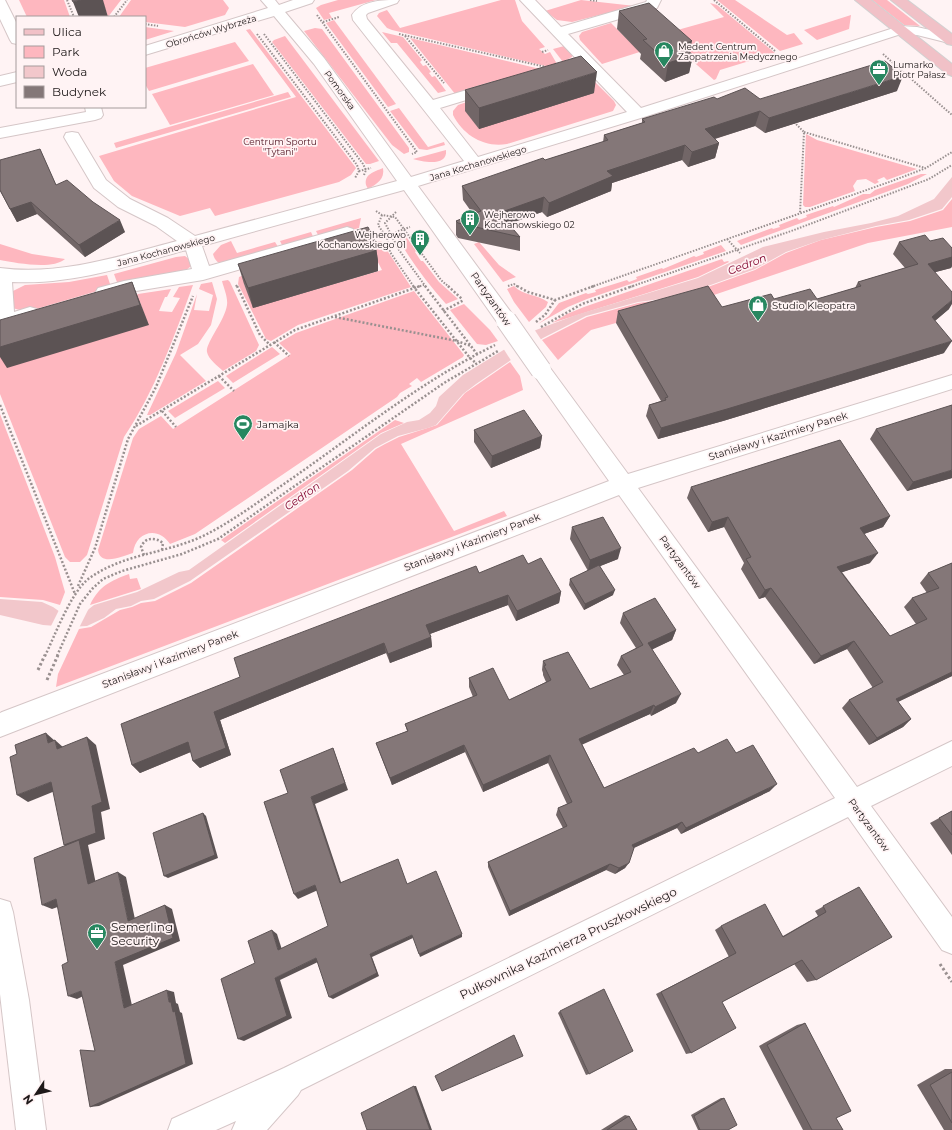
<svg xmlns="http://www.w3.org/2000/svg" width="952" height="1130" font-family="Montserrat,sans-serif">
  <rect width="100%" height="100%" fill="#fff3f4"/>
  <g fill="#feb7bf">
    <polygon points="19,0 64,0 70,17 27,17"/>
    <polygon points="102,0 121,0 108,17"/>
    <polygon points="131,0 223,0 229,8 225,15 185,27 145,22 145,17 119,17"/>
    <polygon points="338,0 376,0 329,13 332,18 324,20 316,8 321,5"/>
    <polygon points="501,0 515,0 522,21 545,47 539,49 545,54 550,52 557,64 550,67 392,30 387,28 377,16 379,13 387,10 400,28"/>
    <polygon points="581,0 635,6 572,22 557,20 545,11"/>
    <polygon points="717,0 735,0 787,35 794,33 803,44 780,51"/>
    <polygon points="872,0 887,0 920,26 904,25"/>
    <polygon points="710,3 717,5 775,53 720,70 716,79 714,80 671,42 602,64 580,40 579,36 582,32 611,23 631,43 724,17"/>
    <polygon points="851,15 849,29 817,40 804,30"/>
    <polygon points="334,20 396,104 388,107 326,23"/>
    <polygon points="145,27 174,31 145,40"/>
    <polygon points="315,28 322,29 409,148 409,152 404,154 392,145 304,31"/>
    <polygon points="250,29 356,168 351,175 339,182 215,216 210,208 180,216 132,196 114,181 99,156 296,97 246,30"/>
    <polygon points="382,32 403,37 422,60 420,62 423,66 426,65 431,72 429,73 432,77 435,76 446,91 438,93 397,43 391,43"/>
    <polygon points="285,36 379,161 370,164 366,164 272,42 274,40"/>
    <polygon points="410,38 540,69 456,95"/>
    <polygon points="235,42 249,61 149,91 145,84 145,68"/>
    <polygon points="568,45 573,53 572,57 563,62 553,49"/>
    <polygon points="253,64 274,95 170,125 152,94"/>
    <path d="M595,82L614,101L616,105L613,111L507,144C484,148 463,135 453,115V111L458,105L473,100Z"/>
    <polygon points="288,92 291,97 116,148 114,143"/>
    <polygon points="399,108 428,147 444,142 445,145 427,150 419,149 390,111"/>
    <polygon points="806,134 817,140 917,169 887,180 884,177 877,180 879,182 875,184 866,179 857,180 853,186 855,191 810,207 805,207 803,205"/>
    <path d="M446,150C448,167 423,162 413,159Z"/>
    <path d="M383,168C385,179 377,184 368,189L366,185C364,174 374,172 383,168Z"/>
    <polygon points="921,174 927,174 908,184 741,245 737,241 772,228 773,229 780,227 779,225 797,218 799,220 807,217 806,215 833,206 834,207 863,194 870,194 875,190"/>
    <polygon points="952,199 952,227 868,243 705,298 591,330 558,360 542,340 587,317 638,303 661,300 705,288 755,270 786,253 821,240 876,227 910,221 943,210"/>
    <polygon points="361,218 359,228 320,239 316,231"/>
    <polygon points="311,232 315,241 284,249 280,241"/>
    <path d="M403,232L416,251L415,252L421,261H423L439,282L458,299L446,304C427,283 410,260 396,235Z"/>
    <path d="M231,241L237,253L275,242L280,250L225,266C218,263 215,261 213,254L221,245Z"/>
    <polygon points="381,241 411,287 298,325 271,341 266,339 238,284 239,277 244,275 244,284 254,307 382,270 368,243"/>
    <polygon points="479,242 499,265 516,277 503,282 474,244"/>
    <path d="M0,244L32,254L65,259C53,270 16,263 0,260Z"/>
    <polygon points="721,245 726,251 587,299 568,307 538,324 549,316 559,303 586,293 588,294 596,292 595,290 627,280 629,282 637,279 636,277 662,268 663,269 694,256 696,257 704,254 703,252"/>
    <polygon points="185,256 189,259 191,266 184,272 118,285 114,274 176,257"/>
    <polygon points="722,259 724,262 728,261 729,262 698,277 552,323 567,314 584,307"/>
    <polygon points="107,275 111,287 36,309 24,311 12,308 10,295 13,291 25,285 69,282"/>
    <path d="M228,280L230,282L259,345L256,351L223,371C218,366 208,359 207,352C205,344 225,320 227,305C228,297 224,289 222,281Z"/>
    <polygon points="212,282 217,299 211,325 198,344 180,355 206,381 150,415 147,415 176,353 197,294 194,310 209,311 213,295 199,289 201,284"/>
    <path d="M193,285C174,337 155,391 124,437L87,555L80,562H70L65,557L0,394V336L148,325L140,302L130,298L138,294L171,289L167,297H165L159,311L172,312L180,298L173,297L179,287Z"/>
    <path d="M514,286C523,296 537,294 548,302L546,307L529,322L514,302L507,289Z"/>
    <path d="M414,291L464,355L463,357L421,382L417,378L409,384L412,386L400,393L397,397L195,534L170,544C158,525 135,532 133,553C123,556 100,567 98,550L133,438L139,429L161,416L173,429L291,354L279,343L296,333Z"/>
    <polygon points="464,304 490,330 498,341 486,345 477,344 450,310"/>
    <polygon points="272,347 280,354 233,383 226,376"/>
    <polygon points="510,362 520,376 523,390 401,444 454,531 504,511 507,516 56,687 58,674 79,629 91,627 120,610 132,607 141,603 155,601 191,583 352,470 376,449 385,444 399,437 437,425 465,393"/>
    <polygon points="218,381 225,388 175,418 168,411"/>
    <polygon points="0,414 55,557 65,592 60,605 43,600 0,597"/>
    <polygon points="395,420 404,423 381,433 225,543 221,540"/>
    <path d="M129,574L130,579L137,578L141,589L90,605C99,586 110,581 129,574Z"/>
  </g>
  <polygon fill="#f2c7cb" points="952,177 952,197 942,209 909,220 876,226 821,240 786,252 755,269 705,287 661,299 638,302 586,316 543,338 476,384 463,394 436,425 428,428 398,436 375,448 348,471 190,581 154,599 141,601 131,606 116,609 104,618 87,626 69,627 43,625 0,615 0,599 42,602 53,607 63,614 80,616 94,605 137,592 179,572 189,570 381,434 407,422 419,420 430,413 436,406 439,397 463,375 536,330 576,315 698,278 763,247 824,232 871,223 898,216 934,199"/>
  <g fill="#fff3f4">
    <polygon points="534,329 542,341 512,362 503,348"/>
    <polygon points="89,608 79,628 50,628 59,610 64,612 79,614"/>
  </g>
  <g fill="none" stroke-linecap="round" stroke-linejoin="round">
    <defs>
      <g id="minor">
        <polygon points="0,0 5,0 17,24 17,44 12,43 10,40 0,19"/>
        <path d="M261,0H275L279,5L293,0H314L312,3L285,12L324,58L411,177L464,161L353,20L352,15C362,0 382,0 399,0L397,3L368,13L366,15L367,19L433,100L494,82L499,84L502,87L499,90L440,108L478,157L627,112L520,0H535L561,27L646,2L647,0H661L657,8L568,34L641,108L900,26L917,27L952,35V43H949L917,35L901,34L644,117L418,186L513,315L515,320L513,325L506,327L499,325L404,190L202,246L209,266L347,227L353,229L356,233L353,237L203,280L124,293L104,300L98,298L95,293L98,288L124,281L192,269L186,250C129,266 72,285 12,282L14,312L30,307L37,309L39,314L37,319L5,328L0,326V268C60,276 120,256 177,241L156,226L118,207L94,188L64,137L66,133L72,132L78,133L106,180L130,199L168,218L195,236L397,181L314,64L274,16L145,55V46L268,8Z"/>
        <polygon points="17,72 17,82 0,86 0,76"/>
        <polygon points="85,107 101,107 103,115 101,118 95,120 0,138 0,128 86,112"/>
        <polygon points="541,363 548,365 628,474 952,375 952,389 638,488 857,787 952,741 952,766 871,806 952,917 952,954 942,950 848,817 301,1090 298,1095 267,1130 232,1130 236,1121 216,1130 168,1130 172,1119 284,1068 835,798 619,495 0,737 0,713 2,712 609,481 534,375 531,370 534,365"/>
        <polygon points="0,899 10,902 13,912 29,1000 46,1130 16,1130 0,994"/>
      </g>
      <g id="major">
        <polygon points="855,0 871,0 952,64 952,76 947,74"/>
        <polygon points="891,0 907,0 952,34 952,45 947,44"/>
      </g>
    </defs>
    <use href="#minor" stroke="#d5c6c7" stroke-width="2"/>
    <use href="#major" stroke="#d2d1d1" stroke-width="2"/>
    <g stroke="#999090" stroke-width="2" stroke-dasharray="1.5 1.5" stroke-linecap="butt">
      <polyline points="67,0 74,17"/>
      <polyline points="590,0 597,1"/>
      <polyline points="714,0 775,51"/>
      <polyline points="317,15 417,152 412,154"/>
      <polyline points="114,17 127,0"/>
      <polyline points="323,22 339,17"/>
      <polyline points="145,24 158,26"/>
      <polyline points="257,34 357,165 359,171 355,178"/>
      <polyline points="264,34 363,164 366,170 364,175"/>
      <polyline points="399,34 546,67"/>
      <polyline points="405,36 444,83"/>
      <polyline points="542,52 548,50"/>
      <polyline points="883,54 952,115"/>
      <polyline points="794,122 804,132 800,213"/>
      <polyline points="804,132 925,168"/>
      <polyline points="359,171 371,168"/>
      <polyline points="376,211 382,215 395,217 441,280 449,287"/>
      <polyline points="396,212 385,223 399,250 426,287"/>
      <polyline points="382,215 378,225 387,238 390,252 414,287"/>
      <polyline points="372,238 385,236 410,227"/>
      <polyline points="727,239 740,253"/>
      <polyline points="236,285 237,287"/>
      <polyline points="508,286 514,284 518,287"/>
      <polyline points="417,287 424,285"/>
      <polyline points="591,287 892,181 926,168 952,152"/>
      <polyline points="630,287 794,230 929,179 952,165"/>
    </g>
    <g stroke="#999090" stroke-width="2.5" stroke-dasharray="2 2" stroke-linecap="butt">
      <polyline points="237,286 260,335 270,345"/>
      <polyline points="413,286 470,358 476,363"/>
      <polyline points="425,286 477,354"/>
      <polyline points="448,286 462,299"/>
      <polyline points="517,286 528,292 555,300 594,286"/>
      <polyline points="443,311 464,300"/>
      <polyline points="335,317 457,341 471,346"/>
      <polyline points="536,322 545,315 555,300"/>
      <polyline points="541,327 582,304 633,286"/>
      <polyline points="274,342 289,356"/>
      <polyline points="219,376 234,391"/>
      <polyline points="0,405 75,594"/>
      <polyline points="162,411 176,427"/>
      <polyline points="136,426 295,330 420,286"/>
      <path d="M144,555L141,547C145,537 155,537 163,543L162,550"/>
      <polyline points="78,586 95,548 128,439 156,387 193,296"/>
      <path d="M45,656C55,635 70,595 87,580C122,553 167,554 205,535C231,522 257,503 281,486C351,438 418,383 495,345"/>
      <polyline points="57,656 80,604 92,589 103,579 122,571 182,554 218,539 444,383 498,351"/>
    </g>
    <g stroke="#999090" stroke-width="3" stroke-dasharray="2.5 2.5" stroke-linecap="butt">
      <polyline points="38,670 45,655"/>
      <polyline points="47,680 58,655"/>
      <polyline points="940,964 952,982"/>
    </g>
    <use href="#minor" fill="#fff" fill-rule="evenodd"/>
    <use href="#major" fill="#f1c1c7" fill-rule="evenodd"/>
    <defs>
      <polyline id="minor-bridge" points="506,320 541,370"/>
    </defs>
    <use href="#minor-bridge" stroke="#d5c6c7" stroke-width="22" stroke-linecap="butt"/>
    <use href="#minor-bridge" stroke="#fff" stroke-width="20"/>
  </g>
  <g fill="#726667">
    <polygon points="619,11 690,53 693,55 689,73 665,82 640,59 641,54 617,29"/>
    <polygon points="465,90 594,93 479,129 465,111"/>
    <polygon points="897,91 765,133 755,126 715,139 719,143 715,158 688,167 682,160 612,183 611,191 547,217 542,212 509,224 520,237 520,251 458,238 456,235 456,221 473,214 463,200 462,186 603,142 604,135 642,123 642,119 717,99 760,99"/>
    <polygon points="40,149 56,185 125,232 85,257 37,214 17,222 0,191"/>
    <polygon points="375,241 378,261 378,271 253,308 244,284 238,264"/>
    <polygon points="930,241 952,248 952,266 951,268 935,272 949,309 935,321 944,353 723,421 658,439 646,416 649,405 661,401 616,323 618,311 722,307 774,299 817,299 855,288 858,282 905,268 893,254 899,242"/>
    <polygon points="876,429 952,478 907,491 870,439"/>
    <polygon points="474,430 542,436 540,448 491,468 474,442"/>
    <polygon points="691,487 890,516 883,527 864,534 870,563 842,572 890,636 916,624 904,607 912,598 927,593 920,583 928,573 952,563 952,676 898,702 911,719 903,727 869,745 842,708 849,700 873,688 847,649 814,664 765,597 759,599 741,569 744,563 724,527 708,532 687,498"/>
    <polygon points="572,527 618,559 600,566 613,595 584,610 569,585 570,579 591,569 588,571 570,539"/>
    <polygon points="528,564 561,592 559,603 516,621 508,605 430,634 431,637 432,647 390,663 386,653 220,720 231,755 200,768 193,761 191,752 140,773 132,765 240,677 479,573"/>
    <polygon points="623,613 676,630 672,640 652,649 676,703 651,716 650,714 582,744 604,788 698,753 736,753 770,791 681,834 677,828 634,848 625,868 615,874 606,870 509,916 488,867 488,862 563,828 556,815 558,808 567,804 548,763 483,792 465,752 392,785 379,751 376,743 407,731 405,724 473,697 469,687 469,678 509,700 546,682 543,675 543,673 542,670 543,661 590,689 624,675 617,665 621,656 636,648 620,623"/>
    <polygon points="952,811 952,855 930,823"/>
    <polygon points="859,887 816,980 807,982 794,964 722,1002 691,1053 686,1054 656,994 729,957 715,930 721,926 783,936 818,916 815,911"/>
    <polygon points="560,1011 589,1074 586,1075 558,1013"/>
    <polygon points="805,1023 836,1118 843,1130 803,1130 759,1046 797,1025"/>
    <polygon points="945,1069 952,1069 952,1130 944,1130 917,1085"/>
    <polygon points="721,1098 724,1098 728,1130 698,1130 691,1115"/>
    <polygon points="625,1115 629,1116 637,1130 601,1130"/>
  </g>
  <g fill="#5c5354">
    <polygon points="81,0 103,0 108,17 79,17 73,2"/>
    <polygon points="692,41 689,56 693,55 689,73 665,82 668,63 681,45"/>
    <polygon points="597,72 594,93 479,129 479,108"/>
    <polygon points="903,76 897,91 765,133 769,118"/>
    <polygon points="760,111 755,126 701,143 705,129"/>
    <polygon points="719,143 715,158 688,167 692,152"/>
    <polygon points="685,145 682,160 612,183 611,191 547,217 549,203 607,171"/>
    <polygon points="544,197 542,212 499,227 499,213"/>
    <polygon points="31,202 37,214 17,222 10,209"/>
    <polygon points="120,220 125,232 85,257 79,245"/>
    <polygon points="375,241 378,261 378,271 253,308 248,288"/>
    <polygon points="952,257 952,266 951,268 921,276 928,264"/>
    <polygon points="132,282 140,302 149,325 7,368 0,357 0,347"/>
    <polygon points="952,300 952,304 949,309 925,329 932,317"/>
    <polygon points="952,341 944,353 723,421 658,439 661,428"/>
    <polygon points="542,436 540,448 491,468 492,456"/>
    <polygon points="952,470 952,478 907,491 913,482"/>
    <polygon points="890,516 883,527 853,538 860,528"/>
    <polygon points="728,517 724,527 708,532 712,522"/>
    <polygon points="621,548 618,559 588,571 590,560"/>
    <polygon points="878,553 870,563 831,576 837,567"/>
    <polygon points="771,588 765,597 759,599 765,590"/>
    <polygon points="615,590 613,595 584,610 585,604"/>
    <polygon points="561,592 559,603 516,621 517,611"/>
    <polygon points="508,595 508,605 427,635 426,625"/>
    <polygon points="676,630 672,640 645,653 648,643"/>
    <polygon points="431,637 432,647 390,663 388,654"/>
    <polygon points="854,641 847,649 814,664 821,656"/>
    <polygon points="384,643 386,653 220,720 231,755 200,768 193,761 214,712"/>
    <polygon points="952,672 952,676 887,707 896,699"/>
    <polygon points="681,694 676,703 651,716 655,707"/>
    <polygon points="654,705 650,714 577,747 579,739"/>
    <polygon points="911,719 903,727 869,745 877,738"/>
    <polygon points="46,733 55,741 48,743"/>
    <polygon points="87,737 96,745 110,809 101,812 105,839 88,845 97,889 88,884 74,850 64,845 92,806"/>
    <polygon points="55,740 64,748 57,749"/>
    <polygon points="188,742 195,750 140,773 132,765"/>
    <polygon points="464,745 465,752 392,785 390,778"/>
    <polygon points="333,748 348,790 315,804 343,888 340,883 311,797"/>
    <polygon points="550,755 548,763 483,792 483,785"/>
    <polygon points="51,782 60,789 28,802 17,795"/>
    <polygon points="777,784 770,791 681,834 686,828"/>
    <polygon points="203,813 206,816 218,858 168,878 164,876"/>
    <polygon points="682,822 677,828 629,850 632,845"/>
    <polygon points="629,863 625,868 615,874 619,868"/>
    <polygon points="610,864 606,870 509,916 510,911"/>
    <polygon points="118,872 126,877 136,924 128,921"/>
    <polygon points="315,885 318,890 298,899 294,894"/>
    <polygon points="56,899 66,904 52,909 42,905"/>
    <polygon points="165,905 172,909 180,941 123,965 133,1010 124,1008 115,962"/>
    <polygon points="272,930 277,934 283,953 278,950"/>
    <polygon points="462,934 462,937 420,957 419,954"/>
    <polygon points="412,935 413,938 372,957 379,976 333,999 329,997 370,954"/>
    <polygon points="316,958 320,961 280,980 292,1018 244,1041 238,1039 275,978"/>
    <polygon points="167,990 174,992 176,1003 178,1004 180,1012 182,1013 193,1064 99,1106 90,1107 173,1012 169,1002"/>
    <polygon points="81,991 90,993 77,999 68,996"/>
    <polygon points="414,1086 416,1086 432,1130 430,1130"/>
  </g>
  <g fill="#847778" stroke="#5c5354">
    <polygon points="72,0 81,0 73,2"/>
    <polygon points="649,3 692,41 681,45 693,55 668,63 643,40 647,39 619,11"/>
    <polygon points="581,56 597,72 479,108 465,90"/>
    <polygon points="885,61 903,76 769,118 760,111 705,129 719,143 692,152 685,145 607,171 613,176 549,203 544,197 499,213 520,237 458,223 456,221 481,211 462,186 543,158 545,160 608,140 604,135 645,122 642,119 714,97 717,99 745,88 760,99"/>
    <polygon points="40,149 56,185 67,180 93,202 120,220 79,245 31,202 10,209 0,190 0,160"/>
    <polygon points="368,227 375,241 375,251 248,288 238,264"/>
    <polygon points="925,235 930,241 943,238 952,248 952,257 928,264 952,292 952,300 932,317 952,341 727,409 661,428 649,405 666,400 665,398 668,397 618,311 708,286 722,307 771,294 774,299 810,289 817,299 861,286 858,282 918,264 899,242"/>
    <polygon points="132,282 140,305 0,347 0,320"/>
    <polygon points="952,405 952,470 913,482 876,429"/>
    <polygon points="524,410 542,436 492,456 474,430"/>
    <polygon points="840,440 890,516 860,528 878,553 837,567 890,636 927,619 912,598 939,588 928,573 952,563 952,672 896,699 911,719 877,738 849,700 883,682 854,641 821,656 771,588 765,590 746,559 751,557 728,517 712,522 691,487"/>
    <polygon points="603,517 621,548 590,560 572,527"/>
    <polygon points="523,555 528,564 541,558 561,592 517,611 508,595 426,625 431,637 388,654 384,643 214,712 226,748 193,761 188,742 132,765 121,724 240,677 234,658 476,566 479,573"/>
    <polygon points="599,565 615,590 585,604 570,579"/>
    <polygon points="655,598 676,630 648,643 681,694 655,707 654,705 579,739 604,788 694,748 698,753 727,739 736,753 753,745 777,784 686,828 682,822 632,845 634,848 629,863 619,868 610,864 510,911 488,862 567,826 558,808 572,802 550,755 483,785 464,745 390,778 376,743 408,731 405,724 477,695 469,678 493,668 509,700 551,680 544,666 546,665 543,661 568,652 590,689 631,672 621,656 643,645 623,613"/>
    <polygon points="46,733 48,743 55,740 57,749 87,737 102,802 92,806 96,833 64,845 51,782 17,795 10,757 17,754 15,745"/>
    <polygon points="333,748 345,783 311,797 340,883 398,859 407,884 436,871 462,934 419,954 412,935 370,954 377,973 329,997 316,958 275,978 287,1016 238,1039 221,979 255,963 248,941 272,930 278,950 328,926 315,885 294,894 264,802 288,793 280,770"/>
    <polygon points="952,811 952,835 939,818"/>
    <polygon points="203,813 215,855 164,876 153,833"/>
    <polygon points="79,840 88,884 118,872 128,921 165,905 173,938 115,962 124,1008 167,990 169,1002 171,1002 173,1012 175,1011 186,1064 90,1107 80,1050 95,1051 81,991 68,996 62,965 68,962 56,899 42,905 34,858"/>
    <polygon points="859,887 892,937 816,980 802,960 722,1002 736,1028 691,1053 661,992 736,953 721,926 765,904 783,937 826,912 823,906"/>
    <polygon points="604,989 633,1051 589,1074 560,1011"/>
    <polygon points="805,1023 851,1111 836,1118 843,1130 812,1130 767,1045"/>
    <polygon points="514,1035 523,1056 442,1091 435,1076"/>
    <polygon points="952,1072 952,1123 930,1085"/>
    <polygon points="414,1086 430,1130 367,1130 361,1113"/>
    <polygon points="724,1098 737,1125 728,1130 700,1130 694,1116"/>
    <polygon points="629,1116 637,1130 607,1130"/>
  </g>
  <defs>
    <symbol id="shop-pin" viewBox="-11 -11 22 30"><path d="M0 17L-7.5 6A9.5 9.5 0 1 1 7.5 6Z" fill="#278760" stroke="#fff3f4"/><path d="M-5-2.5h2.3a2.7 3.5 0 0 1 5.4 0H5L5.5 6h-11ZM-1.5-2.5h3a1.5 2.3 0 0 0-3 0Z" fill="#fff"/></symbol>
    <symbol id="office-pin" viewBox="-11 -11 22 30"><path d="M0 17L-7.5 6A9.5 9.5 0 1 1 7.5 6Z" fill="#278760" stroke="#fff3f4"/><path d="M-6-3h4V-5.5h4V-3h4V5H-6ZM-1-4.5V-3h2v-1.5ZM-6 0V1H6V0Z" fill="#fff"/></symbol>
    <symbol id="building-pin" viewBox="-11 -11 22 30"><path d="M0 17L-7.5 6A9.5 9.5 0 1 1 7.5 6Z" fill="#278760" stroke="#fff3f4"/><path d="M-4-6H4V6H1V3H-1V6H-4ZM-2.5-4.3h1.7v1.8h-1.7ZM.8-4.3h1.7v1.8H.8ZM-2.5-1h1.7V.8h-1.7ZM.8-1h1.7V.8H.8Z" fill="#fff"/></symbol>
    <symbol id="stadium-pin" viewBox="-11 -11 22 30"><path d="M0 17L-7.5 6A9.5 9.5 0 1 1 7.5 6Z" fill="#278760" stroke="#fff3f4"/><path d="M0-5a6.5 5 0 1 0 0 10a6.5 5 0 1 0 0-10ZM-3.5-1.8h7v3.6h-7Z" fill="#fff"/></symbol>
  </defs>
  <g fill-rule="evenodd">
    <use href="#shop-pin" x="653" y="40" width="22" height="30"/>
    <use href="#office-pin" x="868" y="58" width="22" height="30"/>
    <use href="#building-pin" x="459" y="208" width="22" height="30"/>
    <use href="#building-pin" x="409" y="228" width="22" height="30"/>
    <use href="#shop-pin" x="747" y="294" width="22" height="30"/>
    <use href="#stadium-pin" x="232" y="413" width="22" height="30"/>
    <use href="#office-pin" x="86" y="922" width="22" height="30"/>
  </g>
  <g text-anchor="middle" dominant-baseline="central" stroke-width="3.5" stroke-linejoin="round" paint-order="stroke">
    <g font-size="9" fill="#1e1919" stroke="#fff3f4">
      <text transform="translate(211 31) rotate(-17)">Obrońców Wybrzeża</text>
      <text transform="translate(340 90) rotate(54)">Pomorska</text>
      <text transform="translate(478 163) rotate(-17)">Jana Kochanowskiego</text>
      <text transform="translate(166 250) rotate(-15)">Jana Kochanowskiego</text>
    </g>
    <g font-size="9" fill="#1e1919" stroke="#fff3f4" text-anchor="start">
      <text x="678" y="46">Medent Centrum<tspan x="678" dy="10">Zaopatrzenia Medycznego</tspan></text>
      <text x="893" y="64">Lumarko<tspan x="893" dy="10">Piotr Pałasz</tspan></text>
      <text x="484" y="214">Wejherowo<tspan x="484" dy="10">Kochanowskiego 02</tspan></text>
      <text x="406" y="234" text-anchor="end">Wejherowo<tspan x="406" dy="10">Kochanowskiego 01</tspan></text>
    </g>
    <g font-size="9" fill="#4e101e" stroke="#fff3f4">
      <text x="280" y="141">Centrum Sportu<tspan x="280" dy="10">"Tytani"</tspan></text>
    </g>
    <g font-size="10" fill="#1e1919" stroke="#fff3f4">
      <text transform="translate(491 299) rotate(55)">Partyzantów</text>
      <text transform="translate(778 436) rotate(-17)">Stanisławy i Kazimiery Panek</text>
      <text transform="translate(472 542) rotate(-21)">Stanisławy i Kazimiery Panek</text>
      <text transform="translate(680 562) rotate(54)">Partyzantów</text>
      <text transform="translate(170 659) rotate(-21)">Stanisławy i Kazimiery Panek</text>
      <text transform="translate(869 825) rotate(54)">Partyzantów</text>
    </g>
    <g font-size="10" fill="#1e1919" stroke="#fff3f4" text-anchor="start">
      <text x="772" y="305">Studio Kleopatra</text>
      <text x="257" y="424">Jamajka</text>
    </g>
    <g font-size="11" font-style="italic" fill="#82052f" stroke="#fff3f4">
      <text transform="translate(747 264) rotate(-21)">Cedron</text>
      <text transform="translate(302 496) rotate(-35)">Cedron</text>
    </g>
    <g font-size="12" fill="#1e1919" stroke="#fff3f4" text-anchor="start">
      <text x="111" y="926">Semerling<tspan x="111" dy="14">Security</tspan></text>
    </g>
    <g font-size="12" fill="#1e1919" stroke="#fff3f4">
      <text transform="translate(568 943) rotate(-26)">Pułkownika Kazimierza Pruszkowskiego</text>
    </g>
  </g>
  <rect x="16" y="16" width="130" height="92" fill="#fff3f4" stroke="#a59c9c"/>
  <rect x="24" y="29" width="20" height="6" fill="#f1c1c7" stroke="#a59c9c"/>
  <text x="52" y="36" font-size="12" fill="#1e1919">Ulica</text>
  <rect x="24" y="46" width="20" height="12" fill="#feb7bf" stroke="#a59c9c"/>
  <text x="52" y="56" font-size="12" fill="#1e1919">Park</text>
  <rect x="24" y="66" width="20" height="12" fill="#f2c7cb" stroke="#a59c9c"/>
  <text x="52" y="76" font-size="12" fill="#1e1919">Woda</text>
  <rect x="24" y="86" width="20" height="12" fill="#847778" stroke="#a59c9c"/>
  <text x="52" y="96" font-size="12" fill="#1e1919">Budynek</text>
  <g transform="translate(36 1094) rotate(235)" stroke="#fff3f4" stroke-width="3" paint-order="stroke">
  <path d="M0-3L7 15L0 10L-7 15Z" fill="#1e1919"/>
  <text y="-6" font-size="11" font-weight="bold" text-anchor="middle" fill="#1e1919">N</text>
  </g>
</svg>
